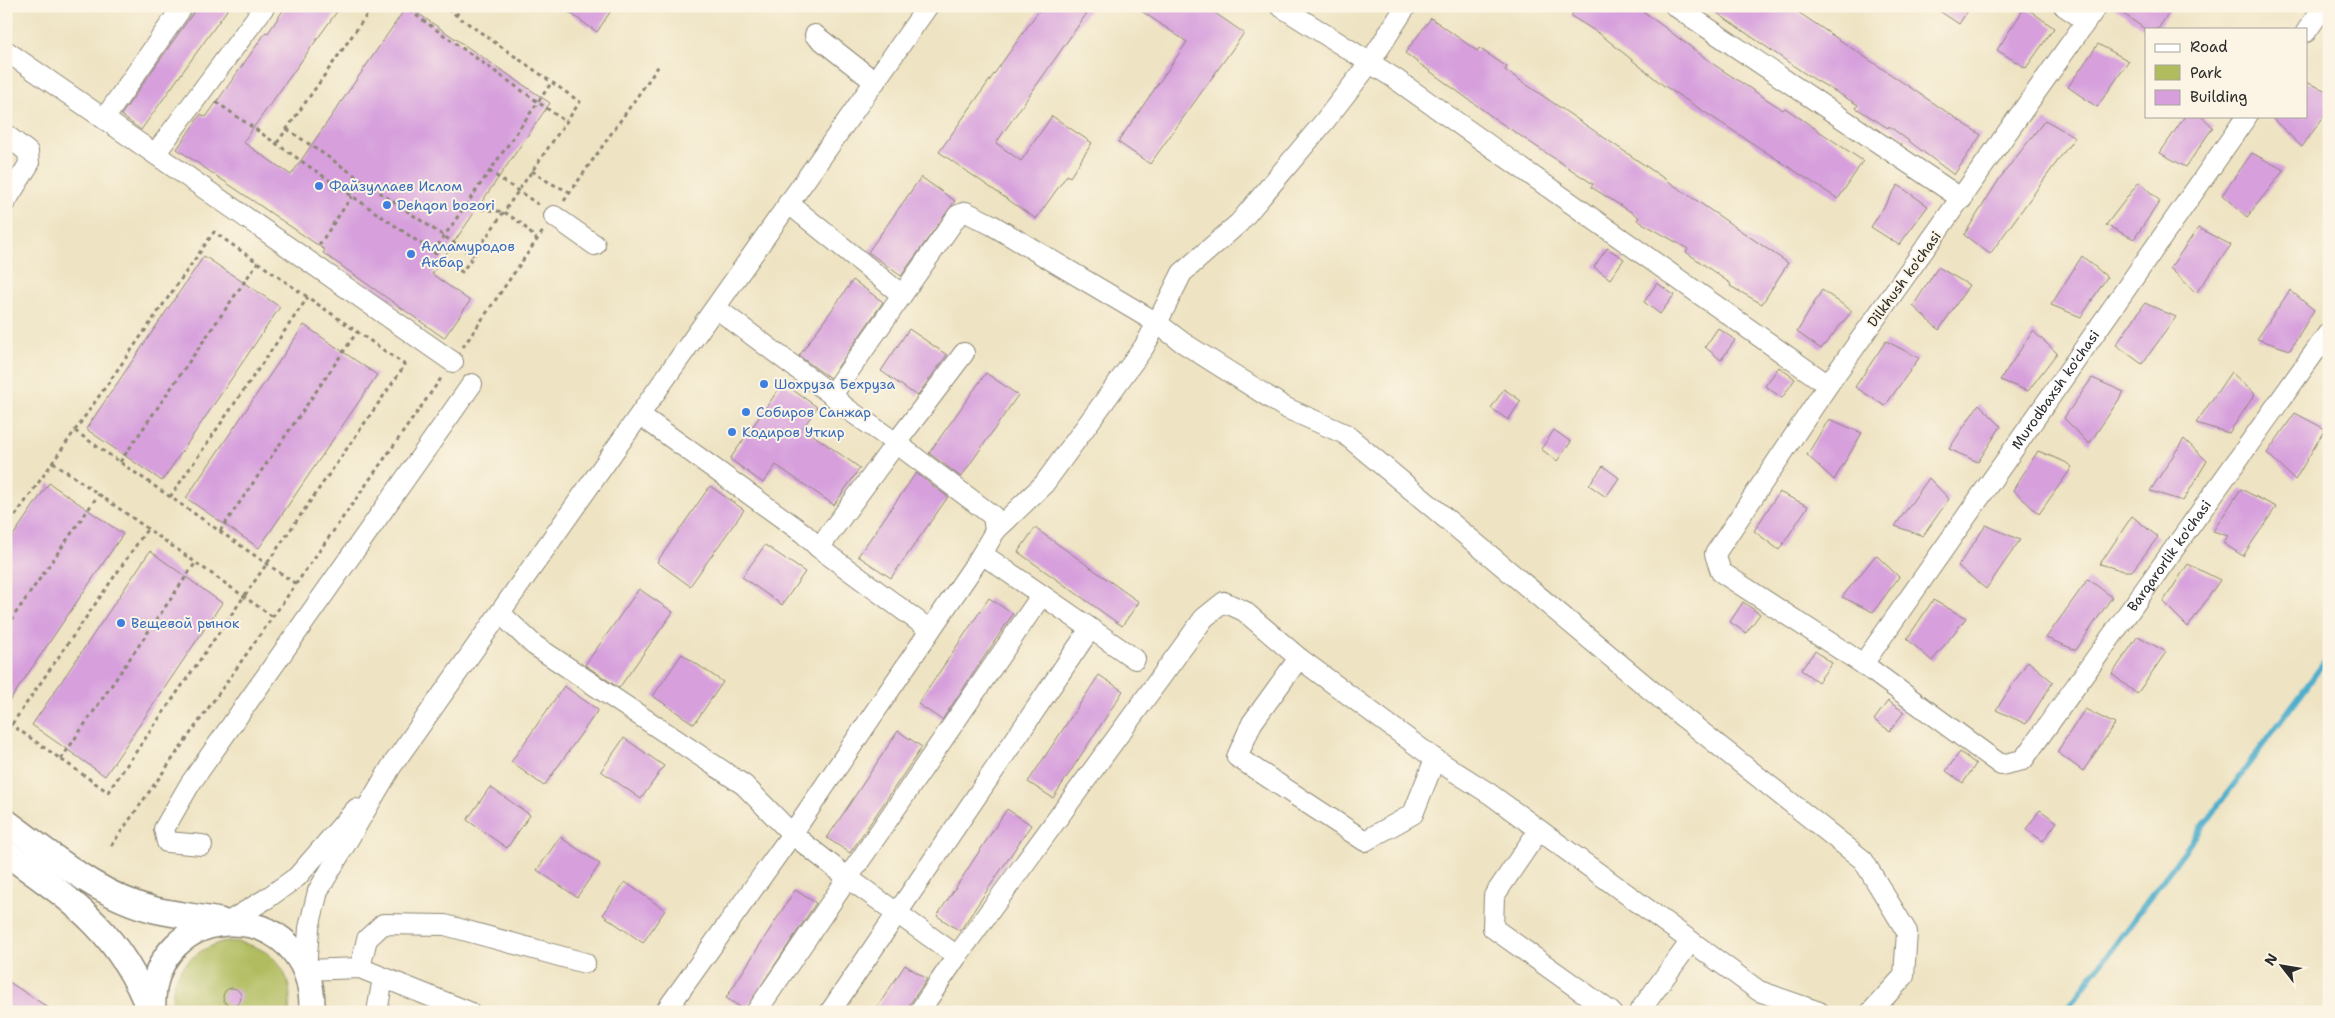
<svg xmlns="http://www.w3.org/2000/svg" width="2335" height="1018" font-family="'Shantell Sans',sans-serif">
  <rect width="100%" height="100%" fill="#fcf5e5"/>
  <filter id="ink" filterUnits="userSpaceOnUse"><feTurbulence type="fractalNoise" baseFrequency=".02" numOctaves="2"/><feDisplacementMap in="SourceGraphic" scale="10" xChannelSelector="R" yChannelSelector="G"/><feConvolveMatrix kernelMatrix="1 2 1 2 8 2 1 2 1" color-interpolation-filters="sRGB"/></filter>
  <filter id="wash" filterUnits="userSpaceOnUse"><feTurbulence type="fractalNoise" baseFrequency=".0096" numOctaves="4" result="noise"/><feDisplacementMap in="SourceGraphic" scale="20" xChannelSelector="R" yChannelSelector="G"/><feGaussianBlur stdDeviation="1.12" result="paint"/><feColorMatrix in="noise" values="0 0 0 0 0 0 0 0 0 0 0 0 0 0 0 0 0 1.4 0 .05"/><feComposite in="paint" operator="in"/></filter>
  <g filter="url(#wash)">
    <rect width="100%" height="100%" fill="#eee3c2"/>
    <path fill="#b0bc5e" stroke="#6e7444" d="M227,941C268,943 296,968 289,1012H174C165,974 193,949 227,941Z"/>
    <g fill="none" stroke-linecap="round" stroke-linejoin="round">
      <polyline stroke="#4daecc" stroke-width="5.5" points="2065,1012 2329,656"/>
    </g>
    <g id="blocks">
      <g fill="#d7a0dd">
        <polygon points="195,6 230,6 141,130 121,115 193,13"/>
        <polygon points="286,6 341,6 243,142 291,175 407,6 550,103 432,274 470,301 444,338 323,253 325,250 177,149 201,114 206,117 266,32 268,33"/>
        <polygon points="560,6 614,6 597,32"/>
        <polygon points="1042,6 1092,6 996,143 1021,161 1052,116 1092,143 1070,177 1067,175 1036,219 939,152"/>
        <polygon points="1134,6 1205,6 1244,33 1150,164 1118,142 1187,42"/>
        <polygon points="1578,6 1636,6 1716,66 1783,110 1785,108 1863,161 1838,199 1663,85 1600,34 1571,16"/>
        <polygon points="1707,6 1789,6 1981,135 1954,175 1889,126 1888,128 1856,108 1858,105 1804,73"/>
        <polygon points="1932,6 1971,6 1959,24"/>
        <polygon points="2112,6 2173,6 2158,29 2145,29"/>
        <polygon points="2025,7 2054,28 2026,68 1997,50"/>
        <polygon points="1431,18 1477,51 1479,48 1507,67 1505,70 1788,263 1762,304 1730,286 1731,284 1686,252 1688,249 1637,220 1639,217 1591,187 1593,184 1498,121 1405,53"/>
        <polygon points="2098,44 2129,61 2097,107 2068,87"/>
        <polygon points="2306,82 2329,92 2329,109 2302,147 2270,116 2306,116"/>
        <polygon points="2185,116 2201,116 2213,127 2186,167 2160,153"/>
        <polygon points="2045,120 2075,137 1990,254 1964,235 2000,178"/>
        <polygon points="2252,153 2284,170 2247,217 2222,195"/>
        <polygon points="921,177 955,201 901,276 868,252"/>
        <polygon points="2139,182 2160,201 2134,239 2106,225"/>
        <polygon points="1898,185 1928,206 1899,245 1871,227"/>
        <polygon points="2198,228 2231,245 2196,293 2170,268"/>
        <polygon points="1607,248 1624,259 1610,279 1594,267"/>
        <polygon points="204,256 280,307 162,481 86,429"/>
        <polygon points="2082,256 2107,277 2081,317 2051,305"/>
        <polygon points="1938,267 1969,285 1939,330 1913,306"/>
        <polygon points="853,280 883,302 830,378 799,356"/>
        <polygon points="1657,283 1674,295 1660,314 1644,302"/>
        <polygon points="1822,290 1852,311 1821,349 1797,332"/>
        <polygon points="2290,290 2314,310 2290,350 2257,339"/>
        <polygon points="2145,303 2176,317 2142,364 2116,345"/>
        <polygon points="304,325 377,375 259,548 186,498"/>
        <polygon points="1718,328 1735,340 1721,360 1705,347"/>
        <polygon points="909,329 947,355 917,396 881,371"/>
        <polygon points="2033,331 2057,353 2028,391 2000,380"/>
        <polygon points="1886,341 1919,358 1885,406 1855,387"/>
        <polygon points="1779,367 1795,379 1782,398 1765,386"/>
        <polygon points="2231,372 2255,394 2229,433 2196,423"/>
        <polygon points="986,373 1018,395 961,477 929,453"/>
        <polygon points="2092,378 2124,392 2089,444 2064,418"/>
        <polygon points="783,383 817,407 803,428 860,468 834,505 776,465 763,483 730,459"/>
        <polygon points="1504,389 1521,401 1508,420 1491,408"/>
        <polygon points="1979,404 2001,426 1978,462 1949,449"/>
        <polygon points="2295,413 2325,429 2295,480 2267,453"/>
        <polygon points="1829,419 1862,433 1834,480 1807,455"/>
        <polygon points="1554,430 1571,442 1557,461 1541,449"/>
        <polygon points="2184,439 2207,461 2183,501 2150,491"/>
        <polygon points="2038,451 2065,462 2072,467 2039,514 2013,490"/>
        <polygon points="1603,466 1619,478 1606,497 1589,485"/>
        <polygon points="916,473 948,497 891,578 858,556"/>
        <polygon points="1929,478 1949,499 1923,536 1895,526"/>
        <polygon points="49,483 123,534 6,706 6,546"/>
        <polygon points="710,486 744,510 690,586 657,562"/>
        <polygon points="2241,489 2276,507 2243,556 2223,543 2228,536 2213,531"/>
        <polygon points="1779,492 1808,506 1779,550 1754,531"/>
        <polygon points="2132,516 2158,537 2132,571 2124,571 2100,564"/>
        <polygon points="1986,525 2020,540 1986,589 1958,566"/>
        <polygon points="1035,528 1139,602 1122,626 1018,552"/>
        <polygon points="765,545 805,572 782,605 742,577"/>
        <polygon points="150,551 222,603 105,776 32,725"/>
        <polygon points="1876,555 1899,577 1873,612 1842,597"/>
        <polygon points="2188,564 2220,580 2188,627 2163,602"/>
        <polygon points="2088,579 2112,597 2076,650 2046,638"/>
        <polygon points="639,589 673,612 619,688 585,665"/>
        <polygon points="989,598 1013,614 942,720 918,704"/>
        <polygon points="1933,600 1966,618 1932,661 1907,639"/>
        <polygon points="1743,602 1760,614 1746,633 1730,622"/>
        <polygon points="2138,636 2166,652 2137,694 2112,674"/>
        <polygon points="1815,651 1832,663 1818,682 1801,670"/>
        <polygon points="682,654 723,682 694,724 653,696"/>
        <polygon points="2028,661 2053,682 2026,724 1996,710"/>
        <polygon points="1099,675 1123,691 1053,798 1028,782"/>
        <polygon points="564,686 598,710 544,786 511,762"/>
        <polygon points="1888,701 1904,712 1890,731 1874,720"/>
        <polygon points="2085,709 2115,724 2083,771 2057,752"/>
        <polygon points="898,731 922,747 850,853 827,838"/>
        <polygon points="624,738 664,766 641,799 601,771"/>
        <polygon points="1960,752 1976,764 1963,783 1946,771"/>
        <polygon points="490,787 530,815 507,848 467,820"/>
        <polygon points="1007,809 1031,825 960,931 937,916"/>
        <polygon points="2040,810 2057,822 2043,841 2026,829"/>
        <polygon points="560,837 600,864 577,897 537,870"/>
        <polygon points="625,882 665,910 643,943 603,915"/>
        <polygon points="795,890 816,903 745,1010 726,998"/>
        <polygon points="905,965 927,979 909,1005 907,1012 874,1012"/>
        <polygon points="6,980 55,1012 6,1012"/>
        <circle cx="232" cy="997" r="9"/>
      </g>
    </g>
  </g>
  <g filter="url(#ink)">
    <use href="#blocks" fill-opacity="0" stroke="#8c8776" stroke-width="1"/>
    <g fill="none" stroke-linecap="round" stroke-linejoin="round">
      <defs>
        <g id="minor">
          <polyline points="265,6 155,154 453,362"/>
          <polyline points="1280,6 1394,78 1828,385"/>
          <polyline points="1406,6 1369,64 1324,122 1239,223 1182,273 1157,323 1182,342 1286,408 1345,434 1684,718 1863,860 1907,932 1904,976 1871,1012"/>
          <polyline points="1675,6 1962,199"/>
          <polyline points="2064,6 2086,21"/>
          <path id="s1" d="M2097,6L1828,385L1715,554L1721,572L1863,664L2001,765L2023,760L2329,332"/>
          <polyline points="2306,32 2324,6"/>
          <polyline points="815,35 875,82"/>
          <polyline points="6,51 155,154"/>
          <polyline points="104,119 183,6"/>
          <polyline points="6,135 28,152 29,164 6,201"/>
          <polyline points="788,203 902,295"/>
          <polyline points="554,216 595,245"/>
          <polyline points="716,308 832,395"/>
          <polyline points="640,415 803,533 819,548 896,443 846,408 832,395 958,215 966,212 992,225 1157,323 1144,347 1044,484 995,531"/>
          <polyline points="819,548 930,630"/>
          <polyline points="982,554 1135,659"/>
          <polyline points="500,613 534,645 744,785 792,834 848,878 957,956"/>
          <polyline points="1299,658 1252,723 1237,757 1365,841 1413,814 1435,759"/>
          <path id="s2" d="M1863,664L2247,116"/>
          <polyline points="1539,830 1494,896 1493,928 1611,1012"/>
          <polyline points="202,845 167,842 164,829 190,784 472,384"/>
          <polyline points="228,922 266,899 297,877 356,809"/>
          <polyline points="360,968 367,939 383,924 445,925 585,963"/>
          <polyline points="377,1012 383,978"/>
          <polyline points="469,1012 360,968 306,970 309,928 318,891 391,767 928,6"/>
          <polyline points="665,1012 792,834 982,554 995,531 993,516 896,443 964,353"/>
          <polyline points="756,1012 1041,596"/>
          <polyline points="830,1012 1090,629"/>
          <polyline points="919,1012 957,956 1204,618 1224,602 1244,611 1299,658 1435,759 1490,794 1759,991 1819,1012"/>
          <polyline points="1639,1012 1691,941"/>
        </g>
        <g id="major">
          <path d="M6,822C52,855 99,897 155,910C176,915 199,917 220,921"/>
          <path d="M6,853C73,901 120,932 150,1012"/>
          <path d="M153,1012C146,895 316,892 312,1012"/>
        </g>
      </defs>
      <use href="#minor" stroke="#8c8776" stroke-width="22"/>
      <use href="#major" stroke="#8c8776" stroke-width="28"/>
      <g stroke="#8c8776" stroke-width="3" stroke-dasharray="4 4" stroke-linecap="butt">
        <polyline points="403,6 566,122"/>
        <polyline points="456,16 462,6"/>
        <polyline points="216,102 462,272 580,102 443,6"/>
        <polyline points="287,129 473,256"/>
        <polyline points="277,143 373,6"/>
        <polyline points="489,171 539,205"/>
        <polyline points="532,171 550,183 570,192"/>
        <polyline points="564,201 660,64"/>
        <polyline points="465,207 504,212 522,224 537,240"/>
        <polyline points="319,245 352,196"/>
        <polyline points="433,252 552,82"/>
        <polyline points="463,347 543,231"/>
        <polyline points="75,431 296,584"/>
        <polyline points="53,462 273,617"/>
        <polyline points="120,462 258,262"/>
        <polyline points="170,497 308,297"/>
        <polyline points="6,529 214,232 405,365 108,792 6,721"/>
        <polyline points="220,531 357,332"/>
        <polyline points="6,627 99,494"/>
        <polyline points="12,724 148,528"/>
        <polyline points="61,759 196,562"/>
        <polyline points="111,846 442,377"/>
      </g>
      <use href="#minor" stroke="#fff" stroke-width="20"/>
      <use href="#major" stroke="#fff" stroke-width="25"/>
    </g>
  </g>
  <g fill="#3f7fe0" stroke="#fcf5e5" stroke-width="2">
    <circle cx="319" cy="186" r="5"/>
    <circle cx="387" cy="205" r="5"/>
    <circle cx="411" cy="254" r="5"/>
    <circle cx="764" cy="384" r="5"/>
    <circle cx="746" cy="412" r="5"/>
    <circle cx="732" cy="432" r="5"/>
    <circle cx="121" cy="623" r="5"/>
  </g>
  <g text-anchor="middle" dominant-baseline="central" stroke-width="4" stroke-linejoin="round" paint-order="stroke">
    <g font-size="14" fill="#366cbe" stroke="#fcf5e5" text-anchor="start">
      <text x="329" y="186">Файзуллаев Ислом</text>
      <text x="397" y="205">Dehqon bozori</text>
      <text x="421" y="246">Алламуродов<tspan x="421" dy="16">Акбар</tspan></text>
      <text x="774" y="384">Шохруза Бехруза</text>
      <text x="756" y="412">Собиров Санжар</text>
      <text x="742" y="432">Кодиров Уткир</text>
      <text x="131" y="623">Вещевой рынок</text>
    </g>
    <g font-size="14" fill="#2b2b2b" stroke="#fcf5e5">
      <text transform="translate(1904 279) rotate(-54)">Dilkhush ko'chasi</text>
      <text stroke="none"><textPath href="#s2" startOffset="335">Murodbaxsh ko'chasi</textPath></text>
      <text stroke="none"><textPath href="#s1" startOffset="1301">Barqarorlik ko'chasi</textPath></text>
    </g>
  </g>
  <rect width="2335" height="1018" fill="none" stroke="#fcf5e5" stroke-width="25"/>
  <rect x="2145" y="28" width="162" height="90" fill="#fcf5e5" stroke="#a8a49b"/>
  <rect x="2155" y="44" width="25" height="8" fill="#ffffff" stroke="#a8a49b"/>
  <text x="2190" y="52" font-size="15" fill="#2b2b2b">Road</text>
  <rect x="2155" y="65" width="25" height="15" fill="#b0bc5e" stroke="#a8a49b"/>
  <text x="2190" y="78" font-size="15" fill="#2b2b2b">Park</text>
  <rect x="2155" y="90" width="25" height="15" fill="#d7a0dd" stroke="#a8a49b"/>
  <text x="2190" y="102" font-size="15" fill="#2b2b2b">Building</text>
  <g transform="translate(2282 966) rotate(301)" stroke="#fcf5e5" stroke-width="4" paint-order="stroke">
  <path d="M0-4L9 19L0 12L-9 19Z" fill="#2b2b2b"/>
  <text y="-8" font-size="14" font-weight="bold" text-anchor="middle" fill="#2b2b2b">N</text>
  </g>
</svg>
